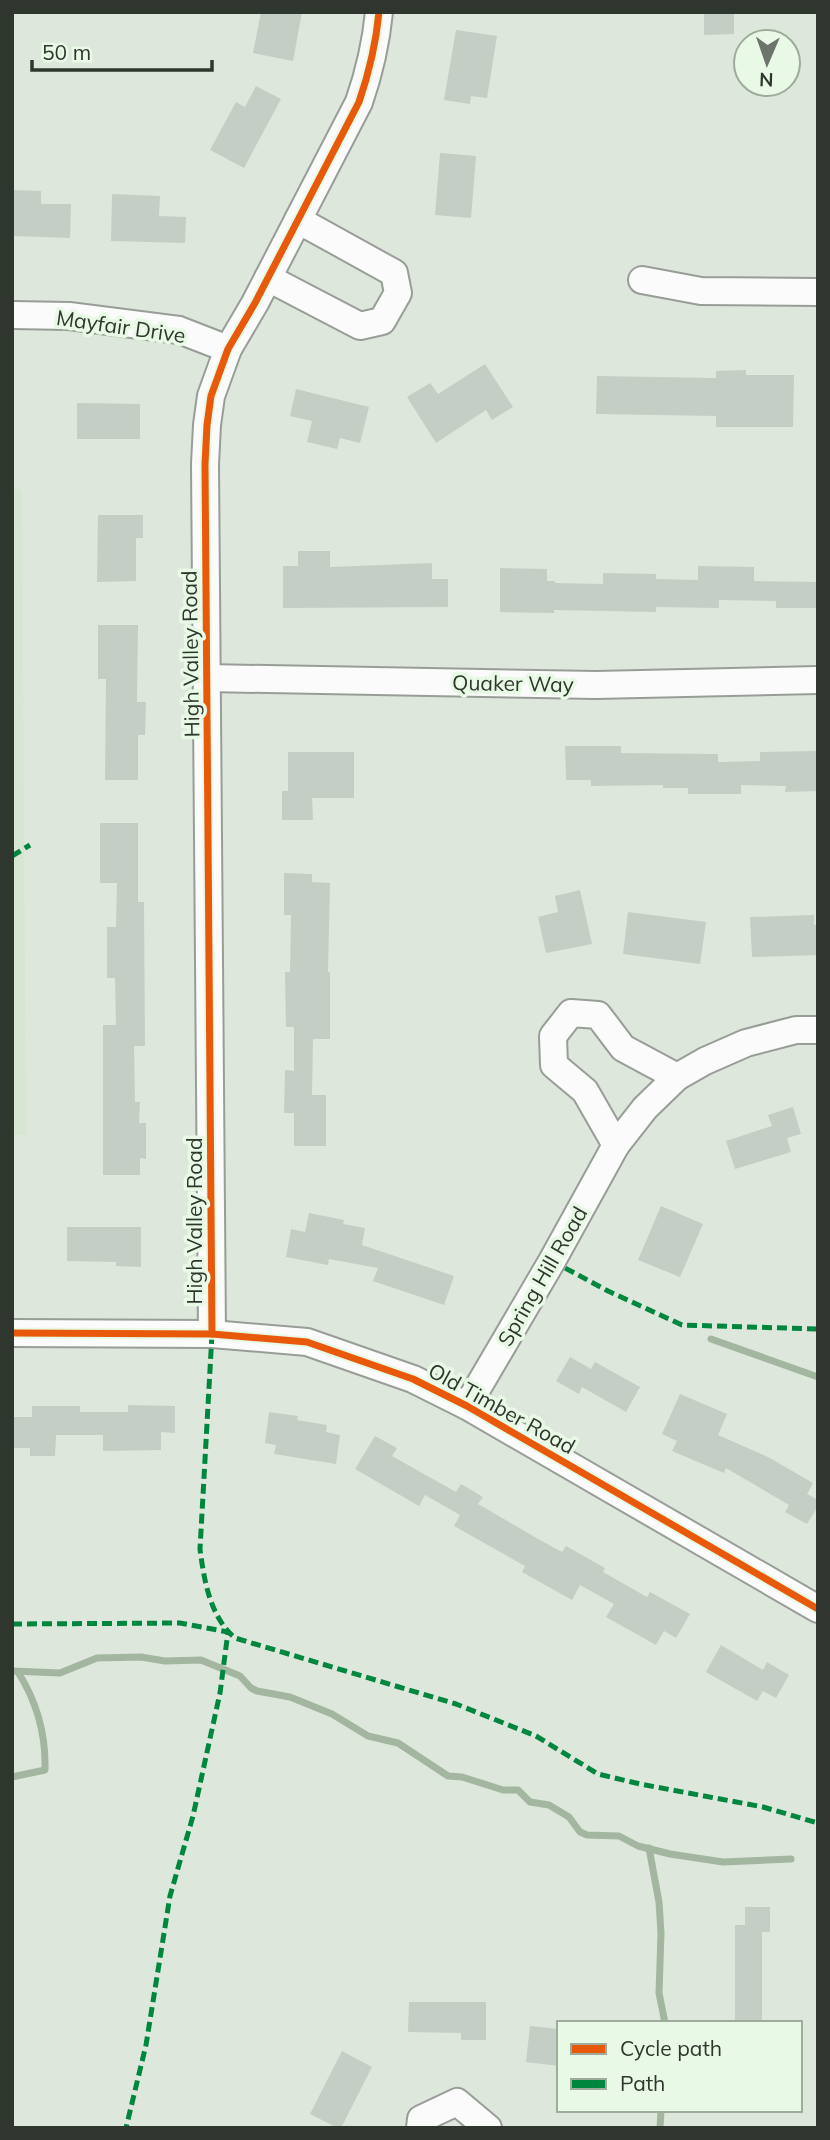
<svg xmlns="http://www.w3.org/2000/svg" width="830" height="2140" font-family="Mulish,sans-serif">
  <rect width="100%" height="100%" fill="#dee7dc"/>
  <polygon fill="#d6e6d3" points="12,489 22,489 26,1135 12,1135"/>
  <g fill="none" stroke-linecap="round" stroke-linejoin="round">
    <g stroke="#a3b7a0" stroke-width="7">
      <polyline points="711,1339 818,1377"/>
      <polyline points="12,1671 60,1673 97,1658 141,1657 165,1661 201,1660 240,1676 251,1688 257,1691 290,1697 332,1714 368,1736 398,1743 448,1776 462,1777 503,1790 518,1790 530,1802 549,1805 569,1817 580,1832 587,1835 619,1836 638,1846 670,1854 723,1862 791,1859"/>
      <path d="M12,1777L45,1770C46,1734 37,1702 18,1672"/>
      <polyline points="649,1848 659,1902 661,1933 659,1993 665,2023"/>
      <polyline points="660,2128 661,2110"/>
    </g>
  </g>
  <g fill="#c5cec4">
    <polygon points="261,12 302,12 293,61 253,53"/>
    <polygon points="704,12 734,12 734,34 704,35"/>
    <polygon points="456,30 497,36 487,98 471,96 470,104 444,100"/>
    <polygon points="256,86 281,99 244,168 210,150 236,102 245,107"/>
    <polygon points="440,153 476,156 471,218 435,215"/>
    <polygon points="12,190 41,191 41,204 71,204 70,238 12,236"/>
    <polygon points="112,194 160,196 159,216 186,217 185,243 111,241"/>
    <polygon points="485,364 513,407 492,420 486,410 436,443 407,397 430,383 438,394"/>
    <polygon points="746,370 746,375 794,375 793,427 716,427 716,416 596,414 597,376 716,378 716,371"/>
    <polygon points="296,389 369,407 360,443 340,438 337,449 307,442 312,421 290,416"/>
    <polygon points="77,403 140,404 140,439 77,439"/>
    <polygon points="98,515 143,515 143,538 136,538 136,581 97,582"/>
    <polygon points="298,551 330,551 330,567 432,563 432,579 448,579 448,607 283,608 283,566 298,566"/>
    <polygon points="698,566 754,567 754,581 818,582 818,608 776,608 776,601 719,600 719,608 656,607 656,612 554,610 554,613 500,612 500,568 547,569 547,581 555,581 555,583 603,584 603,573 656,574 656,579 698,580"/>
    <polygon points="98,625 138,625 137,702 146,702 145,735 138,735 138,780 105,780 106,679 98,679"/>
    <polygon points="565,746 621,746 621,753 718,754 718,762 760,761 760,752 816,751 816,759 818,759 818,791 785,792 786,786 741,785 741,794 688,794 688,788 663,788 663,785 591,786 591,780 566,780"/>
    <polygon points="288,752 354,752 354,798 312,798 313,820 282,820 282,791 288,791"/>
    <polygon points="100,823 138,823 138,902 144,902 145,1046 134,1046 135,1102 140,1102 139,1123 146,1123 146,1159 140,1158 140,1175 103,1175 103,1025 116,1025 115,978 107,978 107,927 116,927 117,883 100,883"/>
    <polygon points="284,873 312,874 312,882 330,883 328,972 330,972 330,1039 313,1039 312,1095 326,1095 326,1146 294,1146 294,1113 284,1113 285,1070 294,1071 294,1027 286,1027 285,972 290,972 291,915 284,915"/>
    <polygon points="580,890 592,944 546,953 538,917 558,912 555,896"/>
    <polygon points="628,912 706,922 700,964 623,954"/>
    <polygon points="814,915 814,925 818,924 818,955 752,957 750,917"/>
    <polygon points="793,1107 801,1134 787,1138 791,1152 735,1169 726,1141 772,1126 768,1115"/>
    <polygon points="661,1206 703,1224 680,1277 638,1260"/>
    <polygon points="309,1213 344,1220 343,1224 365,1228 362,1245 454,1276 444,1305 373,1281 378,1268 329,1259 328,1265 286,1257 291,1229 305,1232"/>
    <polygon points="67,1227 141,1227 141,1267 116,1266 116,1262 67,1261"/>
    <polygon points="570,1357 591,1369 595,1362 640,1387 626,1412 582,1387 579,1394 556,1381"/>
    <polygon points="680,1394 727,1414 718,1435 768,1457 813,1483 807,1494 818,1500 818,1506 807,1524 785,1512 789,1505 726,1468 724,1473 672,1451 677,1441 662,1434"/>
    <polygon points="128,1405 175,1406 175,1433 161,1432 161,1450 103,1451 103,1435 56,1435 55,1456 30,1456 30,1448 12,1448 12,1417 32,1417 32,1406 80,1406 80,1412 128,1412"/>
    <polygon points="269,1412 298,1416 297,1420 327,1425 326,1432 340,1435 336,1464 274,1454 276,1445 265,1443"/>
    <polygon points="375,1436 397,1448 392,1456 456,1492 461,1484 483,1497 478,1504 540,1540 562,1552 566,1546 605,1568 603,1572 647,1597 650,1592 690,1614 676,1638 664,1631 656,1645 606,1617 614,1604 580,1585 572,1600 522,1572 525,1566 454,1526 460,1515 425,1495 419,1506 355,1469"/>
    <polygon points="721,1645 763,1670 767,1662 789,1675 776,1698 763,1691 757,1701 706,1672"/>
    <polygon points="745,1907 770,1907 770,1932 762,1932 762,2023 735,2023 735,1925 745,1925"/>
    <polygon points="409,2002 486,2002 486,2040 461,2040 461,2033 408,2032"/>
    <polygon points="530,2026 559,2029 559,2066 526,2062"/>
    <polygon points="342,2051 372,2067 341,2128 338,2128 310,2114"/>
  </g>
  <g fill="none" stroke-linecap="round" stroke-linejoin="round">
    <defs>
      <g id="street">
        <polyline points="268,278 360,326 382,321 398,293 394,273 298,220"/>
        <polyline points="642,280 701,291 818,292"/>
        <polyline points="12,315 69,316 179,330 228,349"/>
        <polyline points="207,678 596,685 818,680"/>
        <polyline points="616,1145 585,1091 554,1065 553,1036 571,1013 598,1015 623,1048 677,1077"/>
        <polyline points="12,1333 212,1334 307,1342 413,1379 467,1406 818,1609"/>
        <path d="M212,1334L205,464L207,425L211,396L228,349L255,303L359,102C369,73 376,43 379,12"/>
        <polyline points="467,1406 552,1261 616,1145 645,1108 677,1077 705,1061 746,1043 796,1030 818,1030"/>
        <polyline points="420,2128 421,2119 457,2102 488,2128"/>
      </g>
    </defs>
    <use href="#street" stroke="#989e97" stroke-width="30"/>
    <use href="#street" stroke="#fafbfa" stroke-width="26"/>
    <g stroke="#00873e" stroke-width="5" stroke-dasharray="10 5" stroke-linecap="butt">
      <polyline points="12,856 30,845"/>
      <polyline points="552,1261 608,1291 682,1325 818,1329"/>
      <path d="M212,1334L200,1549C204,1580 210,1617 235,1638L456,1704L536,1736L598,1774L640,1784L763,1807L818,1823"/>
      <polyline points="12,1624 180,1623 228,1632 220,1693 193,1816 170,1896 146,2045 126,2128"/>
    </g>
    <defs>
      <g id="cycleway">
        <polyline points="12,1333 212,1334 307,1342 413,1379 467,1406 818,1609"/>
        <path d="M212,1334L205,464L207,425L211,396L228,349L255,303L359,102C369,73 376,43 379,12"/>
      </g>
    </defs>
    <use href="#cycleway" stroke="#e8fae5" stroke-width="11"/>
    <use href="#cycleway" stroke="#e8590c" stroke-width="7"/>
  </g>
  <g text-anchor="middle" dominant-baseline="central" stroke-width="7" stroke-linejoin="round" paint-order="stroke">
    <g font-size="21" fill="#2f362e" stroke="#e8fae5">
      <text transform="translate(121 326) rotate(8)">Mayfair Drive</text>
      <text transform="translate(190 654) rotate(-91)">High Valley Road</text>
      <text transform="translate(513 683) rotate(1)">Quaker Way</text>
      <text transform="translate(194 1221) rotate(-90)">High Valley Road</text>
      <text transform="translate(542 1276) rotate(-60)">Spring Hill Road</text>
      <text transform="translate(502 1408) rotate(29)">Old Timber Road</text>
    </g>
  </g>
  <rect width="830" height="2140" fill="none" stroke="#2f362e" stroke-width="28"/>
  <rect x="557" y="2021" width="245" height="91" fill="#e8fae5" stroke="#9eac9c" stroke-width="2"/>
  <rect x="571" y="2044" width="35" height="10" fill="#e8590c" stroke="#9eac9c" stroke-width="2"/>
  <text x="620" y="2056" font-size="21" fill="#2f362e">Cycle path</text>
  <rect x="571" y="2079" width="35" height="10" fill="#00873e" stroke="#9eac9c" stroke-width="2"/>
  <text x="620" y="2091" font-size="21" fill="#2f362e">Path</text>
  <g transform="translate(767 63) rotate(182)"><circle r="33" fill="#e8fae5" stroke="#9eac9c" stroke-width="2"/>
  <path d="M0-5L12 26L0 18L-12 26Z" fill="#6c746b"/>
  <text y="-10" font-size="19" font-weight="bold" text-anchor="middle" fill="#2f362e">N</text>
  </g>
  <path d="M32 60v10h180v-10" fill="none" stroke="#2f362e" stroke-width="3.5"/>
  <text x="42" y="60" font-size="21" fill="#2f362e" stroke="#e8fae5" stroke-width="5" paint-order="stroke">50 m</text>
</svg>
